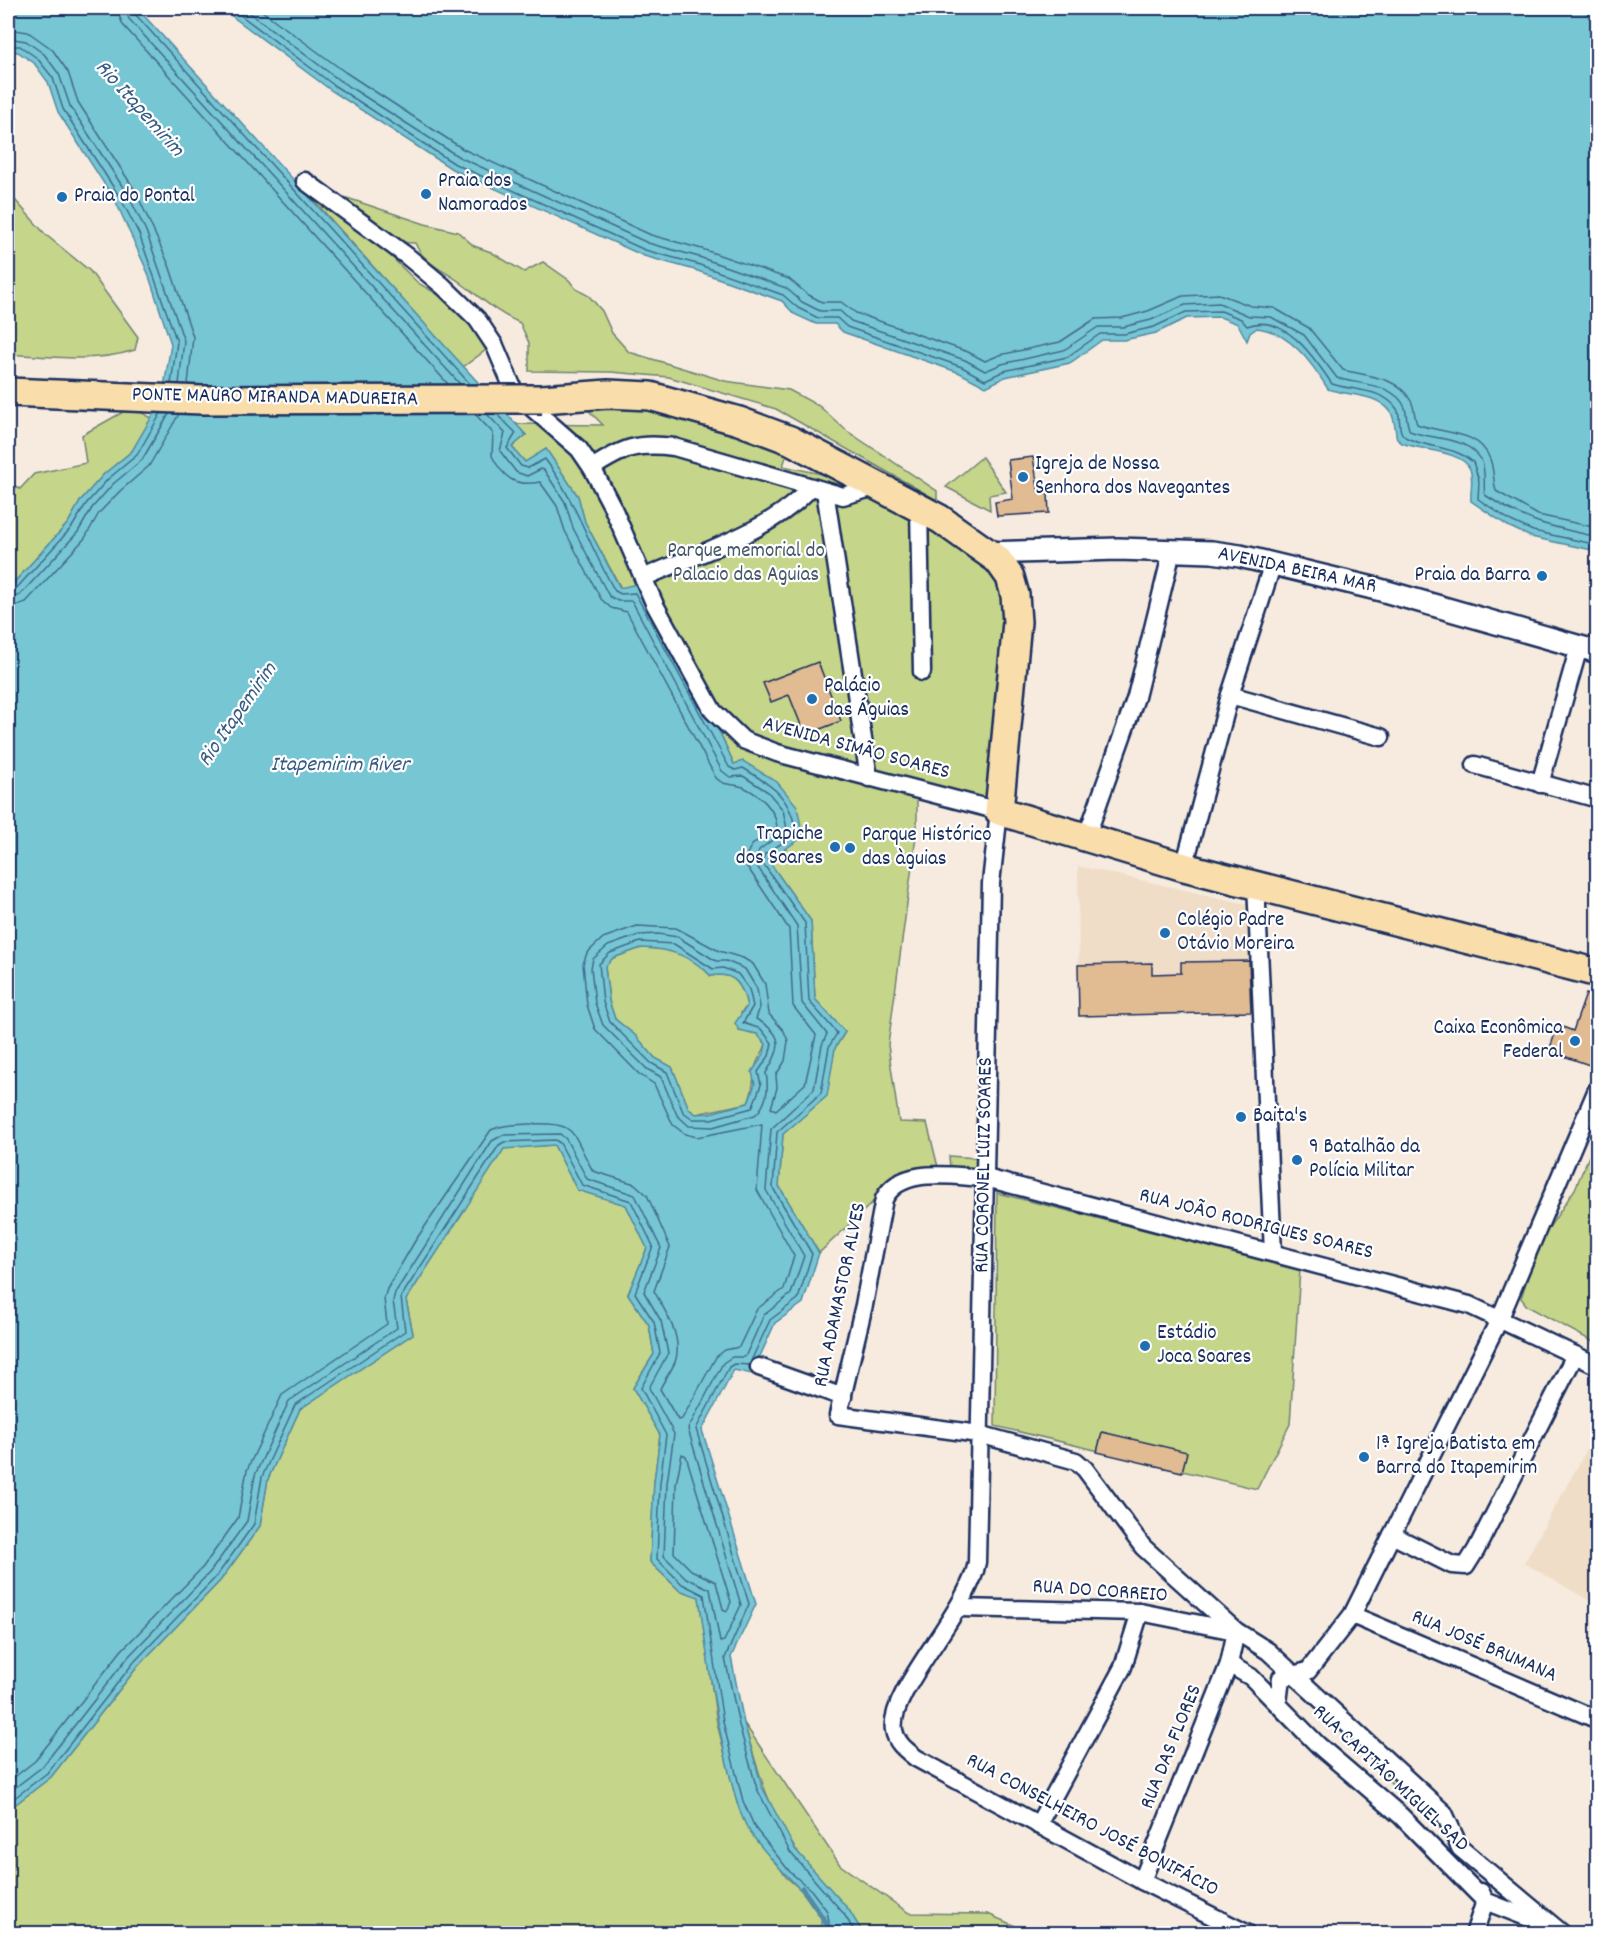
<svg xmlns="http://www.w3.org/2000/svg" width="1605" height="1941" font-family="Dekko,sans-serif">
  <rect width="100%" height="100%" fill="#f6ebde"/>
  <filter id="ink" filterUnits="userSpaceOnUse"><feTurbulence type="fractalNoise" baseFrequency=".0167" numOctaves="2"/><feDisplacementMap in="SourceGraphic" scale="12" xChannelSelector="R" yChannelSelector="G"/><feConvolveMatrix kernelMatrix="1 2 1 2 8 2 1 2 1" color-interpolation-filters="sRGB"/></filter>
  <g filter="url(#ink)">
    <g fill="#f0ddc7">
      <polygon points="1078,866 1251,905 1253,1012 1079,1016"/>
      <polygon points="1597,1431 1597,1605 1524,1563"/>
    </g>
    <g fill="#c5d589" stroke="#708274" stroke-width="1.5">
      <polygon points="309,176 418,283 458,306 486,350 463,367 301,186"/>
      <path d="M8,192L46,235L90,271L138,337L135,350C93,363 51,357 8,354Z"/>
      <path d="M344,197L425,224L458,232L474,246L491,252L524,272L543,262L569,280L576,289L589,296L602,311L612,333L629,352L725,381L789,390L819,406L847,431L937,491V500L776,409L669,377L611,372L529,371V343L520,323C497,313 481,298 461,283C444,270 424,264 415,243C399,244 376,233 371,217L344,200Z"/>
      <polygon points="593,399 716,421 787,454 783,466 879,486 998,560 1005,643 998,805 917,784 917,829 888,1045 899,1122 927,1123 938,1167 893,1177 871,1204 819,1253 779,1186 783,1134 826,1096 835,1048 845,1032 815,999 811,921 768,860 797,806 734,764 721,735 637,584 621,588 585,522 578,496 546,449 526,463 512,447 526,435 515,424 603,425 587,409"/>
      <polygon points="123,403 152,418 132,451 104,474 81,500 68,523 8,589 8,482 20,489 34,474 86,463 82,435 123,412"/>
      <polygon points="982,457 1006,492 989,495 990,510 946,487"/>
      <path d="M641,948C669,948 692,955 711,976C735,971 743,986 747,1006L741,1013L748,1032L757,1034L766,1044C764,1052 760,1055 757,1062C752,1074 755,1089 748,1103L696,1114L689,1109L672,1067L655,1058L636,1036L615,1019L609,1001L605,966L613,958Z"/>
      <polygon points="1597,1137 1597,1344 1527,1306 1521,1298 1540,1241 1575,1189"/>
      <polygon points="554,1145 577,1190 626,1205 647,1248 628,1294 649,1325 654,1354 633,1388 660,1435 654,1482 650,1562 679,1590 699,1596 717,1723 737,1803 786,1877 806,1894 822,1915 820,1933 8,1934 8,1810 51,1777 138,1666 220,1581 260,1526 268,1479 300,1409 413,1334 406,1300 504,1148"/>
      <polygon points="949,1156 977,1158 977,1173 950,1169"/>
      <polygon points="997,1193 1300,1269 1290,1424 1257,1489 995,1426"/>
      <path d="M744,1723L840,1865L909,1913L988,1914L1031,1933H863C844,1901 815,1878 794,1847C768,1809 757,1767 744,1723Z"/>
      <polygon points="1390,1769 1420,1798 1421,1805 1416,1808 1385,1777 1385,1771"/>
    </g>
    <g fill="#77c6d4" stroke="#528aa5" stroke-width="1.5" fill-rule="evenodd">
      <path d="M8,8H137L526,435L512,447L525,462L546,449L578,496L585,522L620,588L637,584L721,735L734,764L743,761L777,782L797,806L803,837L768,860L811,921L815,999L845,1032L835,1048L827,1096L783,1134L779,1186L819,1253L803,1303L775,1323L752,1374L734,1370L702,1430L756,1604L731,1657L744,1723L762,1787L795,1849L849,1910L863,1933H820L822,1915C800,1886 771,1863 750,1832C739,1815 734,1792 729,1772C715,1714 707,1656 699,1597L679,1590L650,1562L654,1482L660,1435L633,1388L654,1354L649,1325L628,1294L647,1248L626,1205L577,1190L554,1145L504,1149L406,1300L413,1334L300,1409L268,1479L260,1526L220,1581L138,1666L51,1777L8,1810V589L68,523L81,500L104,474L132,451L162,399L171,344L148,273L116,202L58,112L48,82L34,63L18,52H8ZM641,948C669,948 692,956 711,976C735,971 743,986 747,1006L735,1023L739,1030L757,1034L766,1044L764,1054L752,1072L755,1084L748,1103L710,1113L696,1114L689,1109L672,1067L655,1058L636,1036L615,1019L609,1001L605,967L613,958Z"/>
      <path d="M221,8H1597V551L1531,537L1508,526L1471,501C1470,490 1474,480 1470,469C1463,451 1419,450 1402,443L1397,439C1395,431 1395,417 1390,411C1376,393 1348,396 1328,389C1312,363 1290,332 1257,328L1250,333L1247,341L1238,324L1220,317L1187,318L1156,333L1124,340H1102L1070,363L1005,377L986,387L960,373L843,332L835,324H816L794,314L782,301L695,270L644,256L452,169L332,91Z"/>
    </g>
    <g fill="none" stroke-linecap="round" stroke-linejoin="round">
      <g stroke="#406b8d" stroke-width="1.5">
        <polyline points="116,8 123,25 448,384"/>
        <polyline points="125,8 129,19 460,384"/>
        <polyline points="133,8 135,14 470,384"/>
        <path d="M231,8L335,86L455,164L645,250L697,264L783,295L798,308L818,318H837L847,327L962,367L985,380L1004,371L1067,357L1100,334H1124L1154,327L1186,312L1221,311L1241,319L1247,326C1284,312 1314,357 1332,384C1352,391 1383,388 1397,409C1402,418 1396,433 1407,438C1430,449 1452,445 1473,462L1479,481L1478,499L1511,521L1533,531L1598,545"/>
        <path d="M243,8L339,80L459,157L648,243L699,257L786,288L802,302L820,311H840L851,321L965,360L985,371L1002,364L1064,350L1098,327H1123L1151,320L1185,305L1219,303L1249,316L1271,317L1304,335L1337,378C1357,385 1395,382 1405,408C1407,415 1406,424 1410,431C1431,440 1471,436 1482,462C1486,473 1483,485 1485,495C1528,523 1549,526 1598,537"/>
        <path d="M258,8L345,72L463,149L651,235L702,249L789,279L807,294L822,302H841L856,313L968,352L985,361L1000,355L1060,342L1095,319L1122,318L1148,311L1183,296L1219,294L1251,306L1274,308L1309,328L1343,370C1367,376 1397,376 1411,401C1415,408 1414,417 1417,424C1441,434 1479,429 1490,459C1494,469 1493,481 1496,491L1538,515L1598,528"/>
        <polyline points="8,29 28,32 52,49 68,72 78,102 136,192 169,265 193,337 188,384"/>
        <polyline points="8,38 26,41 44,54 59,74 70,106 128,195 146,231 184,341 179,384"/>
        <polyline points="8,46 20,46 37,58 53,78 63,109 121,199 139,234 177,342 171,384"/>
        <path d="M497,414L516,433L507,448L521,466L528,468L545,459C575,499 590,548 615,591L621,594L635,593L729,767L735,770L743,768C773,786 792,798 796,834L765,854L762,862L805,923L809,1001L837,1033L829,1047L821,1093L777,1132L773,1188L812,1254L798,1299L770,1320L751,1361"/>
        <polyline points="8,593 14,591 72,527 86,504 108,479 137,455 161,413"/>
        <polyline points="8,600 20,595 78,532 92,508 113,484 142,460 169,414"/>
        <polyline points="8,609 26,602 85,538 99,513 120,491 149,466 179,414"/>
        <path d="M658,934L678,937L716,961H726L745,969L757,989L760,1007L756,1019C786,1035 781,1048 766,1073C769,1088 767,1105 755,1115L713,1127L689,1126L677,1115L661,1077L647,1069L603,1025L595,1003L591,968L593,959L608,946L639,935Z"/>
        <polygon points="640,942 674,944 713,969 723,968 738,974 749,989 753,1006 743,1023 761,1029 772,1043 769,1056 758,1072 761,1085 752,1108 711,1119 693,1119 683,1112 667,1072 651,1063 610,1022 603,1002 599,964 610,953"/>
        <polyline points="750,1365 734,1364 729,1367 696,1429 749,1604 725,1658 739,1725 757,1789 790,1852 844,1914 856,1934"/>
        <polygon points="682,1454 686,1456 731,1602 727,1611 723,1609 716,1582 691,1570 674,1553 676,1484"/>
        <path d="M8,1782L35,1761L121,1651L203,1567L238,1518L247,1470L282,1395L387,1324L384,1299L387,1289L415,1241L491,1130C503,1124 516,1125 529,1124C579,1121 571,1133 593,1171L635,1184L647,1195L670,1247L654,1291C665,1311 682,1335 676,1359C673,1370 664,1379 660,1389L678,1420L682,1419L716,1357L725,1350L739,1347L757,1309L784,1289L794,1256L757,1190L762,1124L697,1137L685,1134L673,1125L654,1084L639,1074L595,1029L587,1005L583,964L587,953L603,938L637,926L676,928L719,951L743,958L753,964L765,984L769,1014L784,1031L788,1041L785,1061L776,1075L777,1088L771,1108L776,1110L805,1084L816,1035L793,1006L789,929L746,865C745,843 762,838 777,827C776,809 759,794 743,787C733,783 725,787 716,778L627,612L611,608L601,599L565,531L557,506L540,482C516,487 504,479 492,456L493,433L475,414"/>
        <polyline points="8,1793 42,1767 128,1657 210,1572 247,1521 255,1475 289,1401 397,1328 393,1301 395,1293 492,1141 503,1135 560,1134 566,1139 587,1179 635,1195 661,1248 644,1292 661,1321 668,1353 649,1388 674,1434 667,1483 664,1556 686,1578 710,1589 720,1642 724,1641 741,1605 688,1429 723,1363 732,1357 745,1357 764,1315 791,1294 804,1256 766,1190 771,1129 814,1089 822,1045 827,1034 802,1003 797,926 755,863 759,850 787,829 783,810 768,792 743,776 730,777 722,771 632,601 618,601 609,596 573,528 565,502 544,470 541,469 527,476 516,472 500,451 505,433 487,414"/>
        <polyline points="8,1803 47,1773 134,1662 216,1577 254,1524 262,1477 295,1405 405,1331 401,1297 499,1145 504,1142 555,1140 560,1143 582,1185 631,1201 653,1246 635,1293 654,1322 660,1353 641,1388 666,1435 660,1483 657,1559 682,1584 704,1595 723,1722 743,1801 755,1828 790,1872 811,1890 827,1911 829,1922 827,1934"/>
      </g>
      <polyline stroke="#528aa5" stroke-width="5" points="802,1888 834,1934"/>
    </g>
    <g fill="#e1bb92" stroke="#1b2f5e" stroke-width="1.5">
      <polygon points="1033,457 1039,494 1048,494 1049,513 997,516 995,502 1013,499 1008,460"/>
      <polygon points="818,662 841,721 805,735 789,695 771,702 763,683"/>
      <polygon points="1249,961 1251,1012 1079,1016 1078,965 1152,963 1152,974 1181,973 1181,962"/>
      <polygon points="1586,994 1598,998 1598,1068 1549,1051 1558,1025 1573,1031"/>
      <polygon points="1102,1432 1187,1452 1182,1472 1097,1452"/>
    </g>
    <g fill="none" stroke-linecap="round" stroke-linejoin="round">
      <defs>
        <g id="minor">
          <path d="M305,181L407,256L443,286L477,319L495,346L515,393L579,449L592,468L612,506L655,605L713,711L743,740L777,753L999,811L991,883L977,1562C969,1611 887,1693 894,1730C896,1743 906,1750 916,1758L1142,1881L1248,1934"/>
          <path d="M592,468C623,448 637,442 674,447L843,496L879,486"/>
          <polyline points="825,491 869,778"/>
          <polyline points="919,507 922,672"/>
          <path d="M643,578C696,554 773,531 811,487"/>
          <polyline points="1230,695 1381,737"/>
          <polyline points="1475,765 1598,799"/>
          <polyline points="1540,784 1579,647"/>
          <polyline points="1086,838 1136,697 1172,551"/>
          <polyline points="1184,867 1230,695 1273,563"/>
          <polyline points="1256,884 1273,1253"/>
          <polyline points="759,1367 843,1397"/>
          <polyline points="1392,1535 1452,1565 1466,1566 1476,1550 1575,1355"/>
          <polyline points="960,1608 1140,1612 1235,1631"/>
          <polyline points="1352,1615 1598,1720"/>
          <polyline points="1236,1631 1229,1664 1251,1677 1318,1745 1401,1816 1485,1901 1544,1924"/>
          <polyline points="1278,1703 1281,1678 1308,1671 1352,1615 1500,1318 1598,1087"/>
          <polyline points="1038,1825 1123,1667 1140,1612"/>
          <polyline points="1142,1881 1229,1664"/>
          <polyline points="1474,1934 1485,1901 1481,1892"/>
          <path d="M1563,1934L1460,1848L1444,1813L1268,1651L1236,1631L1143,1547L1085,1469L1076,1461L979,1434L838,1415L864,1305L884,1199C901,1165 955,1177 986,1178L1469,1305L1598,1366"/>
        </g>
        <polyline id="tertiary" points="988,553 1118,549 1212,552 1240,556 1377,589 1598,652"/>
        <polyline id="primary" points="542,399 608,394 650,396 739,421 790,440 940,519 998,560 1010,577 1015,595 1017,622 999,811 1184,867 1598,973"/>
      </defs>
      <use href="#minor" stroke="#1b2f5e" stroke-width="21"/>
      <use href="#tertiary" stroke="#1b2f5e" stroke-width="26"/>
      <use href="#primary" stroke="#1b2f5e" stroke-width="32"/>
      <use href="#minor" stroke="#fff" stroke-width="16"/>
      <use href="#tertiary" stroke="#fff" stroke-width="21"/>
      <use href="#primary" stroke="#f9deab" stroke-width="27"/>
      <defs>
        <polyline id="primary-bridge" points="8,392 202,400 542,399"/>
      </defs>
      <use href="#primary-bridge" stroke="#1b2f5e" stroke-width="32" stroke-linecap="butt"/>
      <use href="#primary-bridge" stroke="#f9deab" stroke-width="27"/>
    </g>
  </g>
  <g fill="#1f6fb2" stroke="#fff" stroke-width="2">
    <circle cx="426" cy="194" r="6"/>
    <circle cx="62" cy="197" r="6"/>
    <circle cx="1023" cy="477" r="6"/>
    <circle cx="1542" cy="576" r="6"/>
    <circle cx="812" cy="699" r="6"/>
    <circle cx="835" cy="847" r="6"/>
    <circle cx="850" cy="848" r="6"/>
    <circle cx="1165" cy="933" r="6"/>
    <circle cx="1575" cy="1041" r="6"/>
    <circle cx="1241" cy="1117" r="6"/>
    <circle cx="1297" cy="1160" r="6"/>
    <circle cx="1145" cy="1346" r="6"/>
    <circle cx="1364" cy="1457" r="6"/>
  </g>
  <g text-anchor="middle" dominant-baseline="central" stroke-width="4.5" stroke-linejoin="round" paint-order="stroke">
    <g font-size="21" fill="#1b2f5e" stroke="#fff" text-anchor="start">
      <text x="438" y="182">Praia dos<tspan x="438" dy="24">Namorados</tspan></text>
      <text x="74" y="197">Praia do Pontal</text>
      <text x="1035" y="465">Igreja de Nossa<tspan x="1035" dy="24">Senhora dos Navegantes</tspan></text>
      <text x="1530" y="576" text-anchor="end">Praia da Barra</text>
      <text x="824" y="687">Palácio<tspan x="824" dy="24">das Águias</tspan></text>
      <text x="823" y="835" text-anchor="end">Trapiche<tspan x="823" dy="24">dos Soares</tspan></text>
      <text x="862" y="836">Parque Histórico<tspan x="862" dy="24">das àguias</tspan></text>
      <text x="1177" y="921">Colégio Padre<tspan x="1177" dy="24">Otávio Moreira</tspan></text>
      <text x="1563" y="1029" text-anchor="end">Caixa Econômica<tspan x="1563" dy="24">Federal</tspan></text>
      <text x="1253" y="1117">Baita's</text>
      <text x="1309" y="1148">9 Batalhão da<tspan x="1309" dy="24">Polícia Militar</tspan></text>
      <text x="1157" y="1334">Estádio<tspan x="1157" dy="24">Joca Soares</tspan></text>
      <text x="1376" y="1445">1ª Igreja Batista em<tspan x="1376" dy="24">Barra do Itapemirim</tspan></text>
    </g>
    <g font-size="21" fill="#1b2f5e" stroke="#fff">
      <text transform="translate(275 398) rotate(1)">PONTE MAURO MIRANDA MADUREIRA</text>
      <text transform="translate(1297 571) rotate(12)">AVENIDA BEIRA MAR</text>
      <text transform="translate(856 749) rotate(15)">AVENIDA SIMÃO SOARES</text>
      <text transform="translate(985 1165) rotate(-89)">RUA CORONEL LUIZ SOARES</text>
      <text transform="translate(1256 1225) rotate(14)">RUA JOÃO RODRIGUES SOARES</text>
      <text transform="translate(841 1295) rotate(-78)">RUA ADAMASTOR ALVES</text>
      <text transform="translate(1100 1592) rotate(4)">RUA DO CORREIO</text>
      <text transform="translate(1484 1647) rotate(23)">RUA JOSÉ BRUMANA</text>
      <text transform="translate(1172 1747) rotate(-68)">RUA DAS FLORES</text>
      <text transform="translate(1390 1779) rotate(43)">RUA CAPITÃO MIGUEL SAD</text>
      <text transform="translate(1092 1826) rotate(28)">RUA CONSELHEIRO JOSÉ BONIFÁCIO</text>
    </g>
    <g font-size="21" fill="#465869" stroke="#fff">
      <text x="746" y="552">Parque memorial do<tspan x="746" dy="24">Palacio das Aguias</tspan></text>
    </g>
    <g font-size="22" font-style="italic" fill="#375c81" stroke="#fff">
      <text transform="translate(139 109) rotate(48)">Rio Itapemirim</text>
      <text transform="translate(238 715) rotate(-55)">Rio Itapemirim</text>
      <text x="340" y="765">Itapemirim River</text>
    </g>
  </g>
  <rect width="1605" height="1941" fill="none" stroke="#fff" stroke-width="30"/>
  <rect x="15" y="15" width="1575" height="1911" fill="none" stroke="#1b2f5e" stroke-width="2" filter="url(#ink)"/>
</svg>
